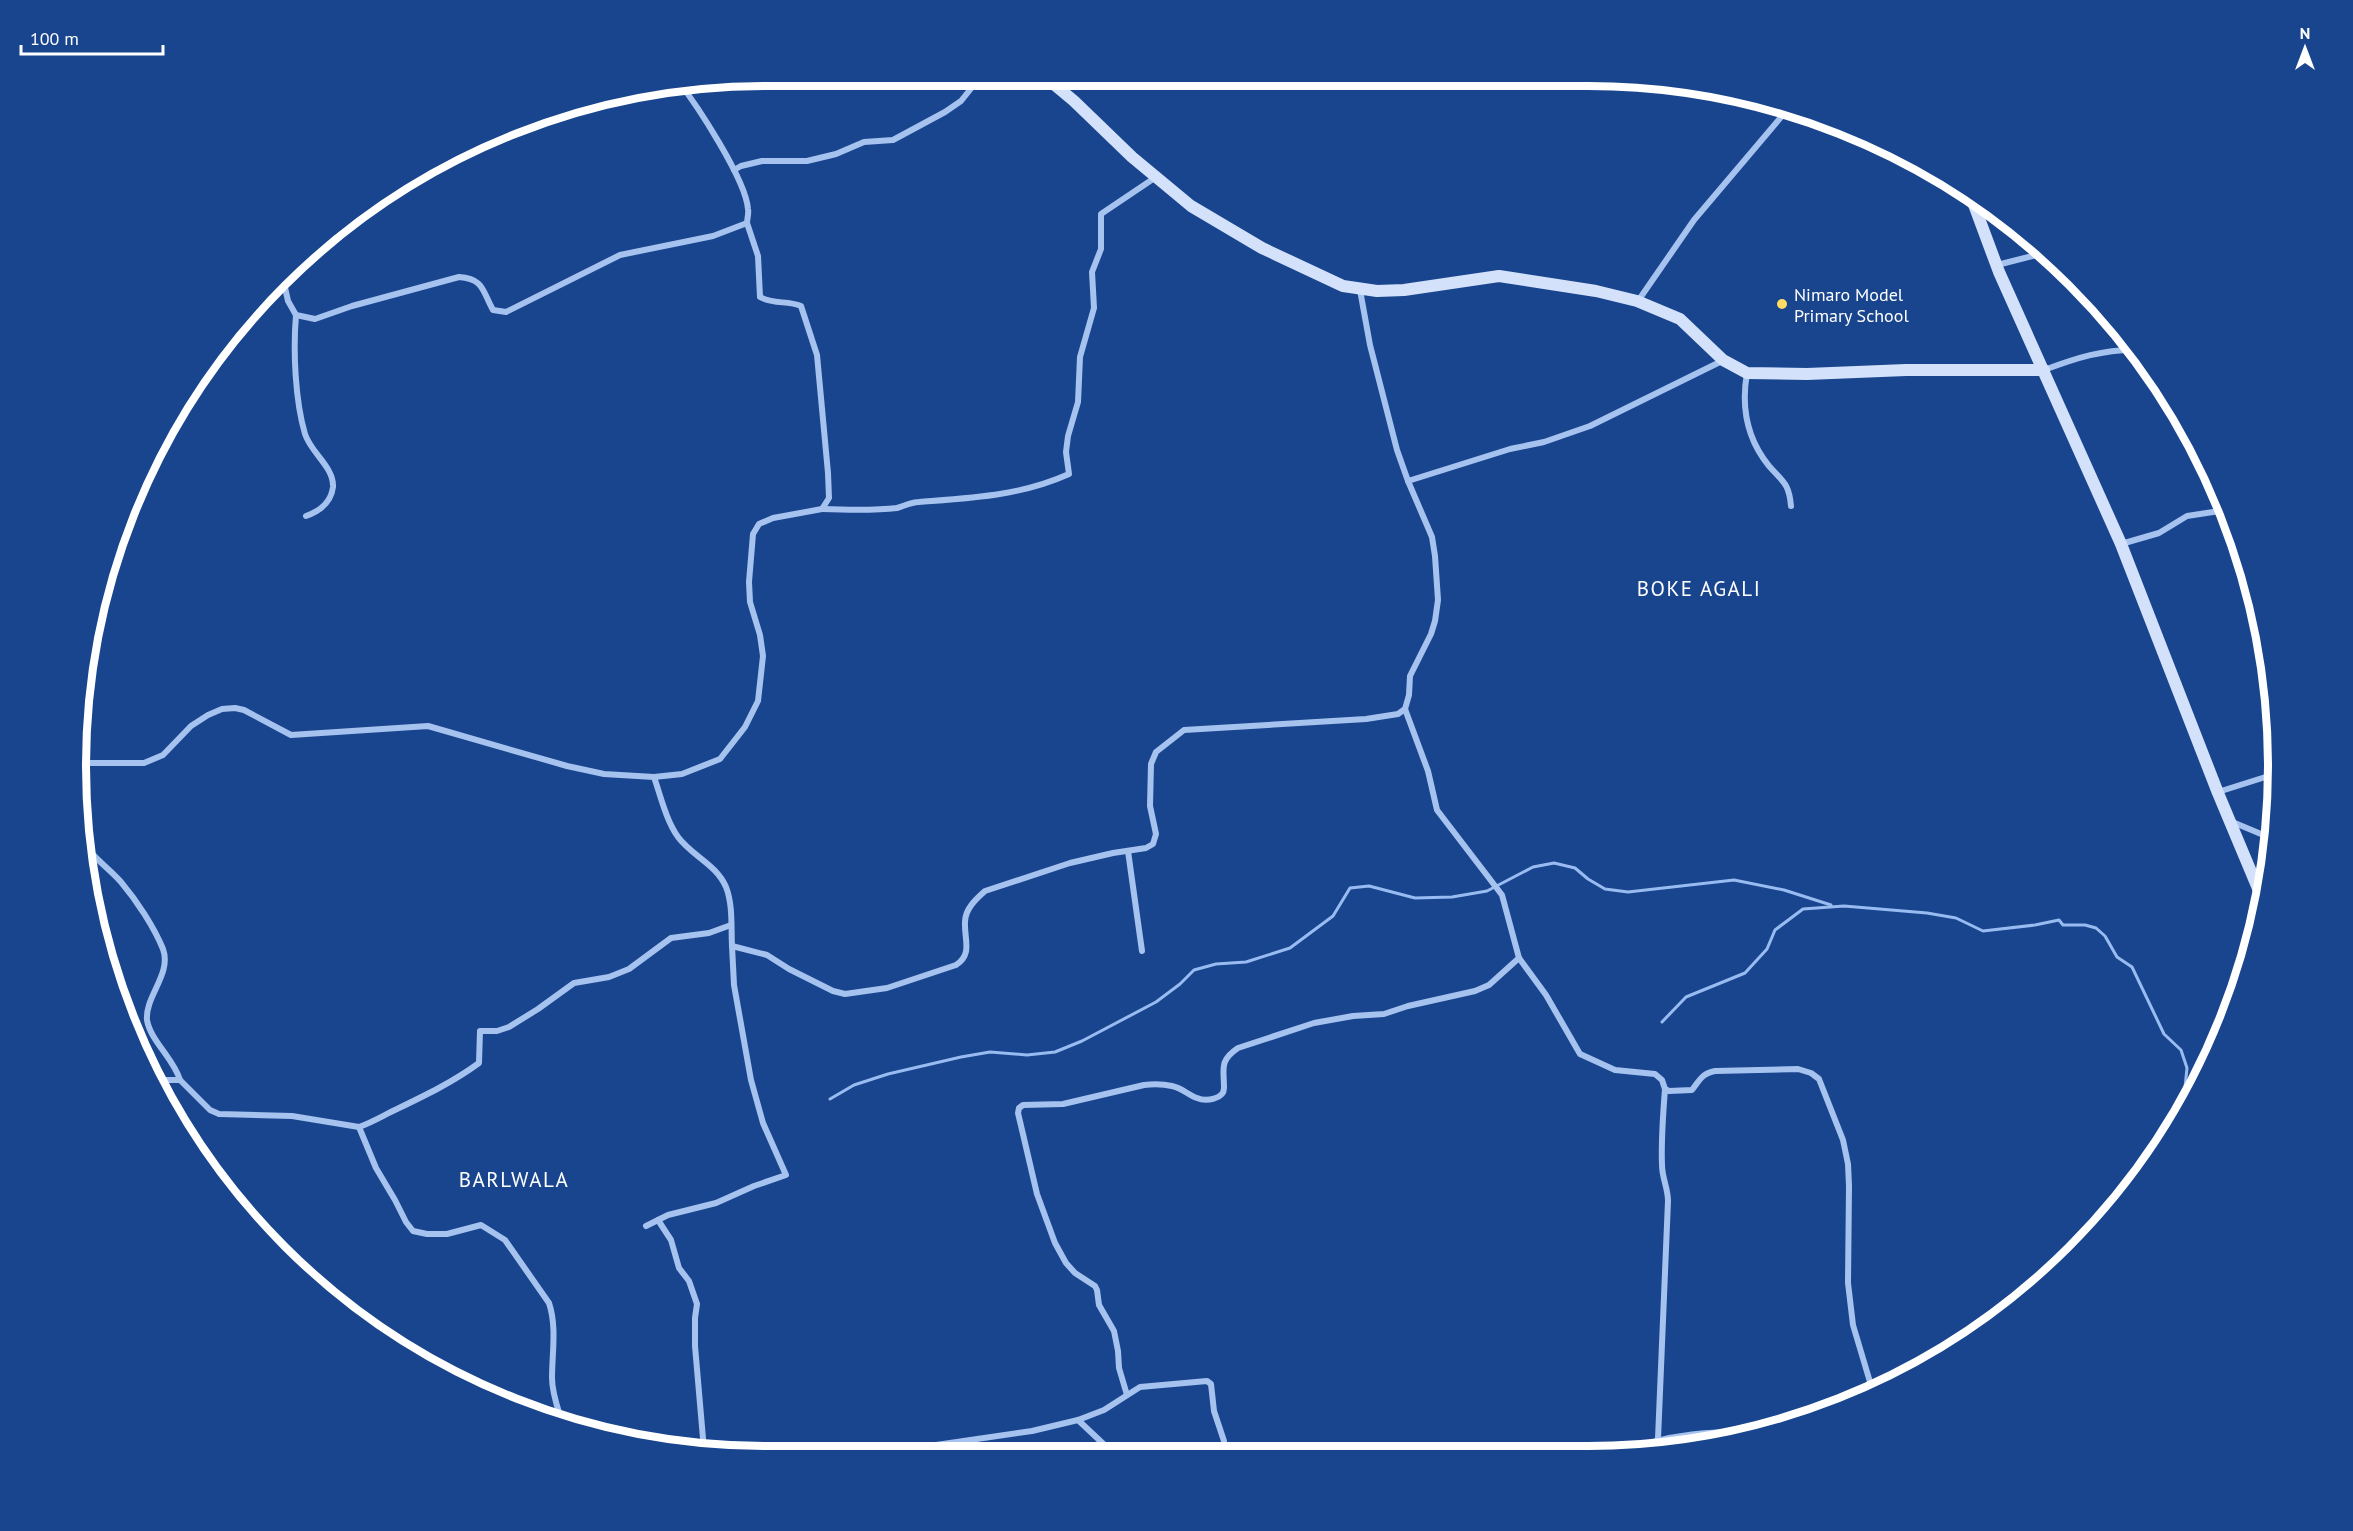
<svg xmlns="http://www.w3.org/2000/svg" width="2353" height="1531" font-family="'PT Sans',sans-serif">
  <rect width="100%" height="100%" fill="#19458e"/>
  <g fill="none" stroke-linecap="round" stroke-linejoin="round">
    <g stroke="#98bcf1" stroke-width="3">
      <polyline points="1662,1022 1686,997 1745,973 1767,949 1775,930 1803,909 1844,906 1927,913 1956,918 1983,931 2035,925 2059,920 2063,925 2085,925 2096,928 2105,936 2117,957 2132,967 2164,1034 2181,1050 2187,1068 2182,1116"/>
      <polyline points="830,1099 854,1085 888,1074 961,1057 990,1052 1027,1055 1055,1052 1082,1041 1156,1002 1180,984 1194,970 1216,964 1246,962 1290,948 1333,916 1350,888 1369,886 1415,898 1452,897 1487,891 1533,867 1554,863 1575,868 1588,879 1605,889 1628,892 1734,880 1784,890 1831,905"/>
    </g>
    <g stroke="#a6c2ee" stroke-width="6">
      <polyline points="734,170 741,166 762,161 807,161 836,154 864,142 893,140 945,112 961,101 977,81"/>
      <polyline points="1997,265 2048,252"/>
      <path d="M282,274L288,301L296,315L315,319L352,306L459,277C484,279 482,290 493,310L506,312L620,255L713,236L747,223C747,219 749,213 748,209C746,180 697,105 678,81"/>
      <path d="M1360,290L1370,345L1397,450L1408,481L1432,537L1435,556L1438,600L1435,621L1431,634L1410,676L1409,695L1405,709L1428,771L1437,810L1502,895L1519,958L1546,995L1580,1054L1615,1070L1655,1074L1662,1080L1665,1089C1663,1114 1661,1140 1662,1165C1662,1178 1668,1188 1668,1201L1658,1439"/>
      <polyline points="1638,301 1694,220 1787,110"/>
      <path d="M296,315C293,350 295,400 305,434C311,453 334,467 333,487C331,503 320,511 306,516"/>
      <path d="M2044,370C2076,358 2104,349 2138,350"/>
      <path d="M1747,373C1741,407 1747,439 1769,466C1783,482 1789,483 1791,506"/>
      <polyline points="1408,481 1510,449 1544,442 1590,426 1722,361"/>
      <path d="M822,509C847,510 872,511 897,508C904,506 911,502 919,502C971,498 1020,496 1069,474L1066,452L1068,436L1078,402L1080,357L1094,308L1092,272L1101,249V214L1156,177"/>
      <polyline points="2121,544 2159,533 2187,516 2226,510"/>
      <path d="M78,763H144L163,755L191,726L208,715L222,709L235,708L244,710L291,735L428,726L567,766L604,774L654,777L682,774L720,759L745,727L758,701L763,656L760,635L750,602L749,582L753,534L759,524L773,518L822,509L829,498L828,473L817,355L801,306C787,300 774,305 760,297L758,256L747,223"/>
      <path d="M654,777C661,797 666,820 678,837C692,856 716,864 726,887C733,905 731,926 732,946L767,955L789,969L833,991L845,994L887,988L956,965C973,954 964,939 965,922C965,909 976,899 985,891L1070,863L1113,853L1146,848L1153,844L1156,834L1150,806L1151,764L1156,752L1184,730L1366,719L1398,714L1405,709"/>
      <polyline points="2218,792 2275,774"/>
      <polyline points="2230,821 2273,839"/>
      <path d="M80,838C90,856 108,867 121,882C137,901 154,927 163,949C172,974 145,996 147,1020C150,1040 174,1059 180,1080"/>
      <polyline points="1128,851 1142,951"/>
      <path d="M152,1080H180L210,1110L219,1114L292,1116L359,1127L376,1168L395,1200L406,1222L413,1231L427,1234H447L481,1225L505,1240L549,1303C557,1327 552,1353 552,1378C552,1392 557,1406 561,1419"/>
      <path d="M1665,1089L1669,1091L1692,1090C1700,1080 1701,1074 1715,1071L1798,1069L1811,1073L1819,1079L1843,1140L1848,1164L1849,1186L1848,1283L1853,1325L1873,1392"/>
      <path d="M359,1127C373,1122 384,1115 397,1109C426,1095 453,1082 479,1063L480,1031H497L509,1027L538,1009L574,983L609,977L629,969L671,938L709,933L731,925"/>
      <polyline points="658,1220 671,1240 679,1268 689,1281 697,1304 695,1318 695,1346 704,1450"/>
      <polyline points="646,1226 668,1215 716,1203 754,1186 786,1175 763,1123 751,1080 734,985 732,946"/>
      <path d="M1127,1395L1119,1368L1118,1351L1114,1331L1099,1305L1097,1290L1095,1286L1075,1273L1066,1263L1055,1243L1037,1194L1018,1113L1019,1108L1023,1105L1063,1104L1144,1085C1153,1084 1163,1084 1172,1086C1182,1088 1188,1095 1197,1098C1206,1102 1224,1099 1224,1088C1224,1068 1219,1061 1238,1048L1314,1023L1353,1016L1384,1014L1408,1006L1475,991L1489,985L1519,958"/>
      <polyline points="1078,1420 1112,1452"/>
      <polyline points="895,1451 1032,1431 1078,1420 1104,1410 1140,1387 1207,1381 1211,1384 1214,1411 1224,1441"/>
      <path d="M1620,1454C1666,1432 1717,1431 1766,1432"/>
    </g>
    <g stroke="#d3e1fa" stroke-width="12">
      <polyline points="1050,81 1074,101 1132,157 1191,206 1262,248 1343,286 1377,291 1404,290 1499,276 1596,291 1637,301 1680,319 1723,360 1747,373 1807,374 1906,370 2044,370"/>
      <polyline points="1970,194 1999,272 2121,544 2218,793 2262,898"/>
    </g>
  </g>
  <circle fill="#ffdc63" stroke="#19458e" stroke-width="2" cx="1782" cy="304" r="6"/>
  <g text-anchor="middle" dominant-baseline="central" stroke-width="5" stroke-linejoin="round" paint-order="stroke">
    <g font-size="18" fill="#fff" stroke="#19458e" text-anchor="start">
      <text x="1794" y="294">Nimaro Model<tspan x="1794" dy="21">Primary School</tspan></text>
    </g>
    <g font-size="21" letter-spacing="1.5" fill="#fff" stroke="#19458e">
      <text x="1699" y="588">BOKE AGALI</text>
      <text x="514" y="1179">BARLWALA</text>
    </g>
  </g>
  <path d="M0 0H2353V1531H0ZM766 86H1588A680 680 0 0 1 2268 766V766A680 680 0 0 1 1588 1446H766A680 680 0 0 1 86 766V766A680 680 0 0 1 766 86Z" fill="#19458e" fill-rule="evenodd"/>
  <path fill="none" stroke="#fff" stroke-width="8" d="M766 86H1588A680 680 0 0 1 2268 766V766A680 680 0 0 1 1588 1446H766A680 680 0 0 1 86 766V766A680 680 0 0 1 766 86Z"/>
  <g transform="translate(2305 48)" stroke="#19458e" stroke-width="4.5" paint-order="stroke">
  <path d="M0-4.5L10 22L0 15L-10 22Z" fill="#ffffff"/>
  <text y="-9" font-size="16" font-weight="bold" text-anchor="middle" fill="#ffffff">N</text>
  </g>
  <path d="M21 45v9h142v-9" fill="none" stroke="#ffffff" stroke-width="3"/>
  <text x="30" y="45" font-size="18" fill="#ffffff" stroke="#19458e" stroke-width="4.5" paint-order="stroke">100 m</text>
</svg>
